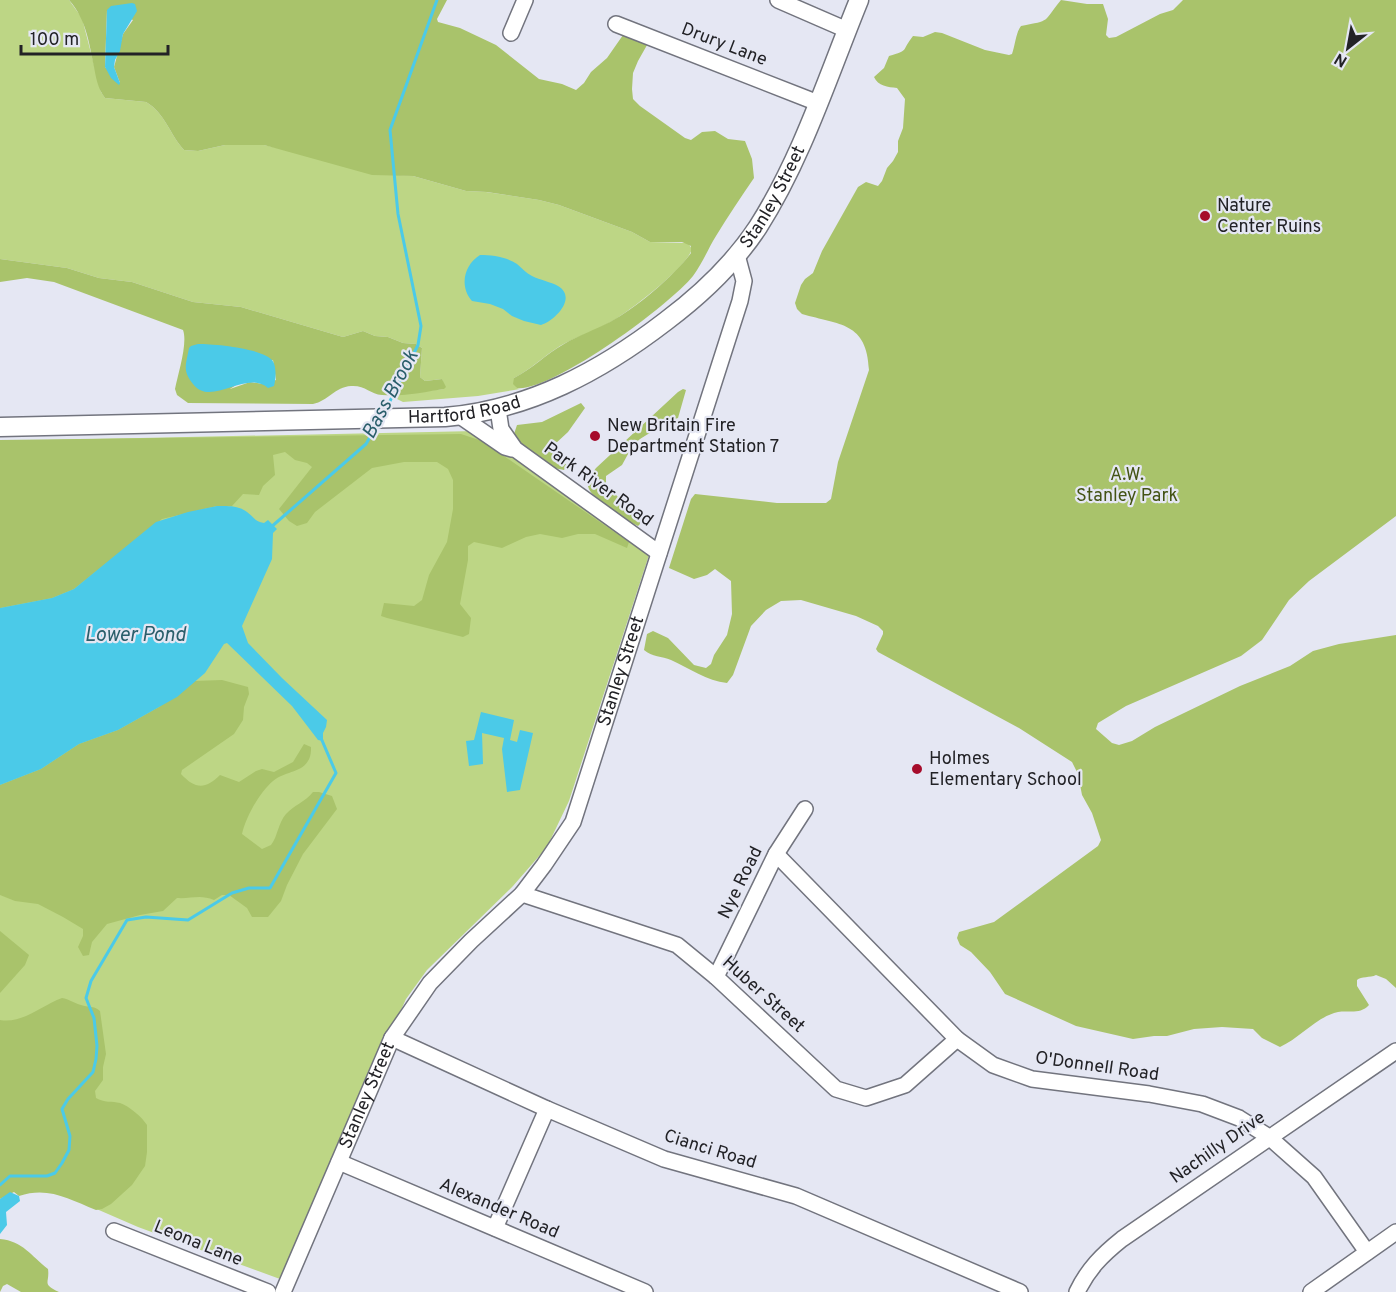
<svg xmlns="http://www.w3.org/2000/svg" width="1396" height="1292" font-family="Overpass,sans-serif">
  <rect width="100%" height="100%" fill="#e5e7f3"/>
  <g fill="#bdd685">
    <path d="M0,0H69L82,18L101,92L105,98L146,102C165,113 170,135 184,150L198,151L225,145H264L399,175L413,176L466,191L486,192L539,200L559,205L632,232L650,242L688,243L692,249C687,267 631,310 614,320C597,331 577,336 560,346C544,356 530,370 514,378L517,388L520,389L478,396L403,402L389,395L444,389L442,379L425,381L420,377L422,348L416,344L403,343L388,337L375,336L363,331L343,337L241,307L193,302L132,282L99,278L67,268L0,259Z"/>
    <polygon points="476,431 649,555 569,801 547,847 513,886 427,970 406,999 280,1279 138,1227 9,1171 0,1179 0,441"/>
  </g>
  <g fill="#a9c36b" fill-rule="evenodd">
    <path d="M69,0H447L437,19L438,22L460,28L496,45L539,79L562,84L576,90L584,83L591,72L607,58L630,25L651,38L638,61L633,73L632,89L633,99L640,106L685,138L691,140L702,132L715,131L728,139L745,141L752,159L754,178C741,197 728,216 716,236C708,249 702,264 693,276C670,305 552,392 517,388L513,384L514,378C532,369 546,354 564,344C579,335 595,330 610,322C635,309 675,275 691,253V246L682,242H650L632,232L559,205L539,200L487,192L466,191L413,176L372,175L264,145H225L198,151L184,150C170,135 165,113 146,102L105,98C98,89 96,78 94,67C89,42 86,19 69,0ZM107,10L133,20L123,34L114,67L120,83L105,67Z"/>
    <path d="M1061,0L1087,4H1103L1108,19L1106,35L1109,38L1116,37L1160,14L1173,10L1183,0H1396V516L1309,581L1289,600L1262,640L1241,656L1126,706L1098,723L1096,729L1112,743L1119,745L1132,741L1155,727L1240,686L1290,666L1313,651L1339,644L1396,635V988L1386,979L1376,975C1370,978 1361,976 1357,980V986L1369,1005C1360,1015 1349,1010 1338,1012C1316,1017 1300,1038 1280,1047L1262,1038L1253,1029L1222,1027L1194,1029L1167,1036H1154L1133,1039L1076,1026L1005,994L990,972L971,952L960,945L957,938L959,932L994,922L1098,846L1101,840L1092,813L1082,795L1078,774L1072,762L1019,728L878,652L876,649L883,634V631L878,626L856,616L801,600L781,601L766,610L751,626L733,675L727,683C707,681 689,668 671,660C662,656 652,657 644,650L647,634L653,631L668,638L694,665L706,668L711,664L714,655L727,635L732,614L731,581L715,569L707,575L694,579L669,568L691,499L695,494L777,503H826L831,499L838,462L869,370C867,322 840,325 802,314L797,309L795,303L801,285L805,279L813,273L822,251L858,187L866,182L878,186L882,181L887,168L893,161L898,152V141L903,128L905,99L897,88C888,87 878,86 874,77L884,68L889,56C910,50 901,51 913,36L923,37L935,32L942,33L985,50L1009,55L1012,54C1015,46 1016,32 1021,26C1052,20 1042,23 1061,0Z"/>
    <path d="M0,259L67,268L99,278L132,282L193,302L241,307L343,337L363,331L375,336L388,337L403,343L416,344L422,348L420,377L425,381L442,379L446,387L444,389C424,392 403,397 382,395C370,394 365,385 351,386C335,387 328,401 313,404L188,403L177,395L175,389C178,374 188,343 183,330L54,282L27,278L0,282ZM273,360L276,380L263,384L250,382L230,389Z"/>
    <path d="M683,389L686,390L678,418L669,421L640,439L633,445L622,465L606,476V483L609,488L639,518L640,524L638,526C627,521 593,499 589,489C585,481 592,474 596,468L678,392Z"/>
    <polygon points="581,403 585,408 568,432 555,444 552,452 554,456 567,465 564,470 554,468 516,441 513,437 517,425 542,422"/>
    <polygon points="461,434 482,441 629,542 627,548 595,534 578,534 562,538 540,534 526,537 502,548 474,542 468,546 468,560 460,604 471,618 469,634 463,637 387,618 381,616 384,603 414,606 422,600 429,575 447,542 453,509 453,480 448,469 437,462 404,462 372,468 315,512 307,523 297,526 289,521 279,509 312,467 307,463 295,460 285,452 273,455 275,475 263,486 259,495 243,494 232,506 217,506 162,519 74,589 52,598 0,608 0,440"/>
    <path d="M222,680L248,687L249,694L244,707L243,720L234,734L182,770L181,774C195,789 205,790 220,775L239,782L256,771L262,769L274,772L293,762L304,744L311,747C312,774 287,769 273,781C259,793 246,817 242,834L262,849L271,845C278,836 278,823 286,814C294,805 305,802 313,792H319L332,796L337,809L303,854L287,885L281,901L268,917H252L247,908L229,895H222L214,900C200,894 191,899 177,898L163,911L140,915L107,924L92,942L89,955L83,956L78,947L83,936V929L63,917L38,904L15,901L0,895V785L41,769L79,744L118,730L159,707L194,681Z"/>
    <polygon points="0,931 29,955 25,965 0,993"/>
    <path d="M62,998C69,999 74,1003 81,1005C88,1008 94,1005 100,1011L106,1054L103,1067V1080L95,1091L96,1098C104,1103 112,1101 120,1103C129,1106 142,1117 147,1125V1152L145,1166L132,1185L111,1204L102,1209L96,1210C69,1199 48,1186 19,1196L14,1192L0,1199V1020C23,1024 42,1005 62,998Z"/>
    <path d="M0,1239C23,1241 31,1256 48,1269C50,1284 41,1283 59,1292H21L7,1284L3,1286L0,1292Z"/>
  </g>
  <g fill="#4bcae8">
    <polygon points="132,3 135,4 137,11 123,34 120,51 115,60 114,67 120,83 119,85 111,78 105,67 107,10 111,6"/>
    <path d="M480,255C492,255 507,257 517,264C522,268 526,273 532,276C540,280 551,282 558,286C578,298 554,321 541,325L524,321L512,316L503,309L490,304L472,301C459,286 464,265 480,255Z"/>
    <path d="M198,344C215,344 258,348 271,359C277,364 276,379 274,386L268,388C246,369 211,408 193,384C182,370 186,365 189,348L191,346Z"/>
    <path d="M217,506C227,506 238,505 247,512C254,517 255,522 264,523L268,520L277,529L273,533L272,559L242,626L248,643L282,678L327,720L326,727L323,733V741L318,740L292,706L227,643L224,644L205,673L177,697L118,730L79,744L41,769L0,785V608L52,598L74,589L156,522L188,512Z"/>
    <polygon points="481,712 514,720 510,740 517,742 520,730 533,733 520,790 507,792 502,749 504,738 482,733 483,764 469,766 466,741 474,740"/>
    <polygon points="10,1192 19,1196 20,1201 6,1212 7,1225 0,1234 0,1199"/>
  </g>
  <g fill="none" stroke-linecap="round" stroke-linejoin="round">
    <g stroke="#4bcae8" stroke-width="3">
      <polyline points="385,411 418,345 421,326 398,214 390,130 437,0"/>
      <polyline points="270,528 366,444 377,425"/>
      <polyline points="0,1185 10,1176 47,1176 55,1173 62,1163 69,1150 70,1136 62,1109 68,1099 93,1072 96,1059 97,1046 94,1018 86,998 91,981 127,920 146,917 188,920 232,893 249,888 270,888 336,773 321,738"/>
    </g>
    <defs>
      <g id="minor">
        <polyline points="778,0 847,30"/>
        <polyline points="616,24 818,103"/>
        <polyline points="511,33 525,0"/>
        <polyline points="498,409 501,429 515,449 659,553"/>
        <polyline points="460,416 505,447 512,449"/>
        <polyline points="776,854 957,1039 993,1065 1032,1079 1149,1094 1202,1104 1239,1118 1269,1137 1314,1177 1367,1252"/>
        <polyline points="522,894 677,945 716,977 836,1089 866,1098 905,1085 957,1039"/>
        <polyline points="716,977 776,854 805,809"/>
        <polyline points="392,1038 547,1109 664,1159 796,1196 1020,1292"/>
        <polyline points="339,1162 645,1292"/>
        <polyline points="495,1228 547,1109"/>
        <polyline points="114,1231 268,1292"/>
        <path id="s1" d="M283,1292L392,1038L430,983L471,941L522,894L544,865L573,822L740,301L744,281L737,255"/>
        <path d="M1077,1292C1088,1269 1102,1255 1122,1239L1396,1051"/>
        <polyline points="1311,1292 1396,1232"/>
      </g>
      <g id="major">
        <path id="s2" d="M0,427L445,417C529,410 601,371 666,321C702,294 733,265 758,227C802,158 828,76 859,0"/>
      </g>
    </defs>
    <use href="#minor" stroke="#72747e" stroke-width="18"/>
    <use href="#major" stroke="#72747e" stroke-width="21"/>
    <use href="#minor" stroke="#fff" stroke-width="15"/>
    <use href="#major" stroke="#fff" stroke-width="18"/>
  </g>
  <g fill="#a60c2b" stroke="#e5e7f3" stroke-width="2">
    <circle cx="1205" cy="216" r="6"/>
    <circle cx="595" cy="436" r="6"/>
    <circle cx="917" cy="769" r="6"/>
  </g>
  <g text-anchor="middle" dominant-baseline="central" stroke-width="4.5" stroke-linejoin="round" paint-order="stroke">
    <g font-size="18" fill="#222226" stroke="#e5e7f3">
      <text transform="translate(724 45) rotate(21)">Drury Lane</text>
      <text stroke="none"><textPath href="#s2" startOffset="855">Stanley Street</textPath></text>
      <text stroke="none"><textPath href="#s2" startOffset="465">Hartford Road</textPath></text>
      <text transform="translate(598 485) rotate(36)">Park River Road</text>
      <text stroke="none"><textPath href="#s1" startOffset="718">Stanley Street</textPath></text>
      <text transform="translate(741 883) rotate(-64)">Nye Road</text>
      <text transform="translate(763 995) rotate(42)">Huber Street</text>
      <text transform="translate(1097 1067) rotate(8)">O'Donnell Road</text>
      <text stroke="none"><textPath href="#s1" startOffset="214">Stanley Street</textPath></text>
      <text transform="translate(1218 1148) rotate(-35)">Nachilly Drive</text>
      <text transform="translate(710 1150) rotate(17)">Cianci Road</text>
      <text transform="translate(499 1209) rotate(23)">Alexander Road</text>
      <text transform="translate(198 1244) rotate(22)">Leona Lane</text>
    </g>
    <g font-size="18" fill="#222226" stroke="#e5e7f3" text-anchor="start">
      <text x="1217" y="206">Nature<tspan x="1217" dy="21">Center Ruins</tspan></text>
      <text x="607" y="426">New Britain Fire<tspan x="607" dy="21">Department Station 7</tspan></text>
      <text x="929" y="759">Holmes<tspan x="929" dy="21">Elementary School</tspan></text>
    </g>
    <g font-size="18" fill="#435314" stroke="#e5e7f3">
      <text x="1127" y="475">A.W.<tspan x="1127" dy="21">Stanley Park</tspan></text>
    </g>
    <g font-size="20" font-style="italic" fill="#2a5e6b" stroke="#e5e7f3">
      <text transform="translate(391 395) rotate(-62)">Bass Brook</text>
      <text x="135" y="636">Lower Pond</text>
    </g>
  </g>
  <g transform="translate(1348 48) rotate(211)" stroke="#e5e7f3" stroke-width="4.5" paint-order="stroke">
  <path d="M0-4.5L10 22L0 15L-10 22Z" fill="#222226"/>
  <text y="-9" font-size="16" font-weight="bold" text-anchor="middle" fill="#222226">N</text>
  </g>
  <path d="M21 45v9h147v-9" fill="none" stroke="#222226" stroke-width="3"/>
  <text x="30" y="45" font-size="18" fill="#222226" stroke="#e5e7f3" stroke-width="4.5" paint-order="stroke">100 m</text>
</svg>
